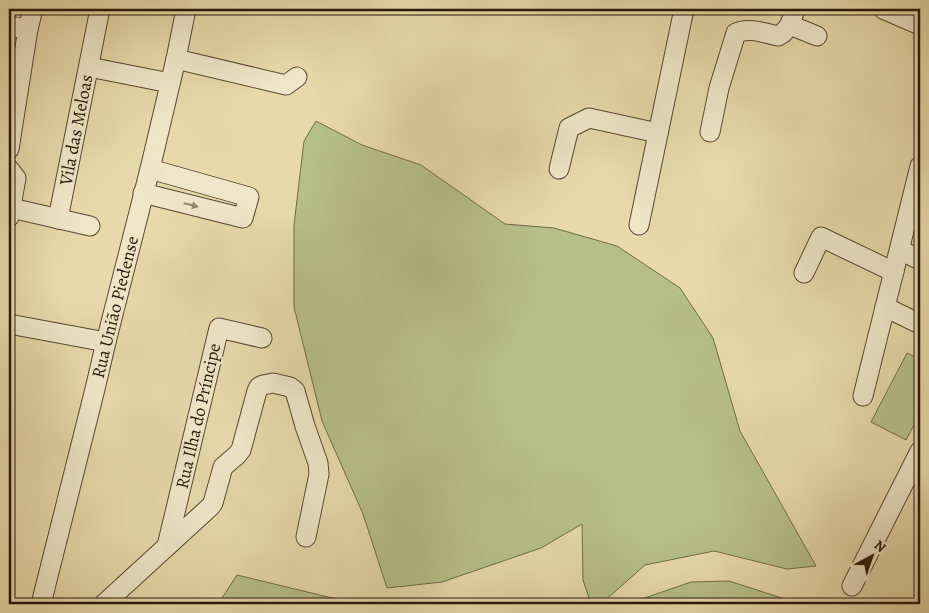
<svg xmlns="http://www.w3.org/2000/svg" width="929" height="613" font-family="Alegreya,serif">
  <rect width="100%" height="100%" fill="#e7d9aa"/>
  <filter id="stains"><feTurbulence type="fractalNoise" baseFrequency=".004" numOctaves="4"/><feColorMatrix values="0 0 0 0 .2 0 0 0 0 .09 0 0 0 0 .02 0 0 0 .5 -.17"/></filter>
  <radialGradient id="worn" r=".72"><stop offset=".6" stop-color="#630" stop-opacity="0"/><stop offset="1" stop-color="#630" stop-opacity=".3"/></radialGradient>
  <g fill="#b6bf88" stroke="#6f6b49">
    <polygon points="316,121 362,145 421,165 505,224 554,228 617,246 680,288 713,338 740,431 816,566 787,569 714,551 645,565 601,604 591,604 583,580 582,524 541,548 442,582 387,588 363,514 322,421 294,307 294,225 304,141"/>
    <polygon points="907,353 920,359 920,414 906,440 871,422"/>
    <polygon points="237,575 357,604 218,604"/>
    <polygon points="729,581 791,601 792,604 631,604 633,602 691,582"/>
  </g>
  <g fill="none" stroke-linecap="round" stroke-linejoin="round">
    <defs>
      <g id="minor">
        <polyline points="795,9 790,25 817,36"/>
        <polyline points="883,9 920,25"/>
        <polyline points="9,26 28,29"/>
        <polyline points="176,59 286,85 297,77"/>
        <polyline points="89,67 170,83"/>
        <path d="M710,132L719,88L736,33C749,27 764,33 778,36L783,33L790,25"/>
        <polyline points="9,149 28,29 33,9"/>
        <polyline points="9,169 16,178 9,217"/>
        <polyline points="559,169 569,128 589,118 658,133"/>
        <polyline points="143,193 243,218 249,197 150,169"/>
        <polyline points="11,208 90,226"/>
        <polyline points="58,219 100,9"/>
        <polyline points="639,225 684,9"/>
        <polyline points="900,250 920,260"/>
        <polyline points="804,273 821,237 894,272"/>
        <polyline points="885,307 920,324"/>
        <polyline points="9,324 106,342"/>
        <polyline points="863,396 920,166"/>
        <polyline points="167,546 219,328 262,338"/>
        <polyline points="852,586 920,451"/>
        <polyline points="41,604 95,389 106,342 150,169 176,59 186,9"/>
        <polyline points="104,604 211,506 213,503 223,467 237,455 241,450 257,391 259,387 263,385 273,383 290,387 295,391 305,426 318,463 319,474 306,537"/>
      </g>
    </defs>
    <use href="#minor" stroke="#584832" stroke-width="21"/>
    <use href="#minor" stroke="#efe6c8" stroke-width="19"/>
  </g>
  <defs><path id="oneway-solid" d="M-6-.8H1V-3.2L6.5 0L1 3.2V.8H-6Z" transform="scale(1.25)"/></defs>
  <use fill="#958972" href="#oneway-solid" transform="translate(191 205) rotate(14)"/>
  <g text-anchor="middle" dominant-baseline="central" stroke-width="4" stroke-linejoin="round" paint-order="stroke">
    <g font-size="18" fill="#28170a" stroke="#efe6c8">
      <text transform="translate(76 130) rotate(-79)">Vila das Meloas</text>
      <text transform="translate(115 307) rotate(-76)">Rua União Piedense</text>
      <text transform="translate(198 416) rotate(-77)">Rua Ilha do Príncipe</text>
    </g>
  </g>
  <rect width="929" height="613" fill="none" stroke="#e7d9aa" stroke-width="30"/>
  <rect x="10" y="10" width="909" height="593" fill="none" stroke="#28170a" stroke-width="2.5"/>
  <rect x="15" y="15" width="899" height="583" fill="none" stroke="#28170a"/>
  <g transform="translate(872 556) rotate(40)" stroke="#efe6c8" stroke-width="4" paint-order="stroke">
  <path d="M0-4L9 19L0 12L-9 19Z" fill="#28170a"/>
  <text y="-8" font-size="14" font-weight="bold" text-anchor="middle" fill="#28170a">N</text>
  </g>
  <rect width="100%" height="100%" filter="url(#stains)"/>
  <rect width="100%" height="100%" fill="url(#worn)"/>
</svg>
